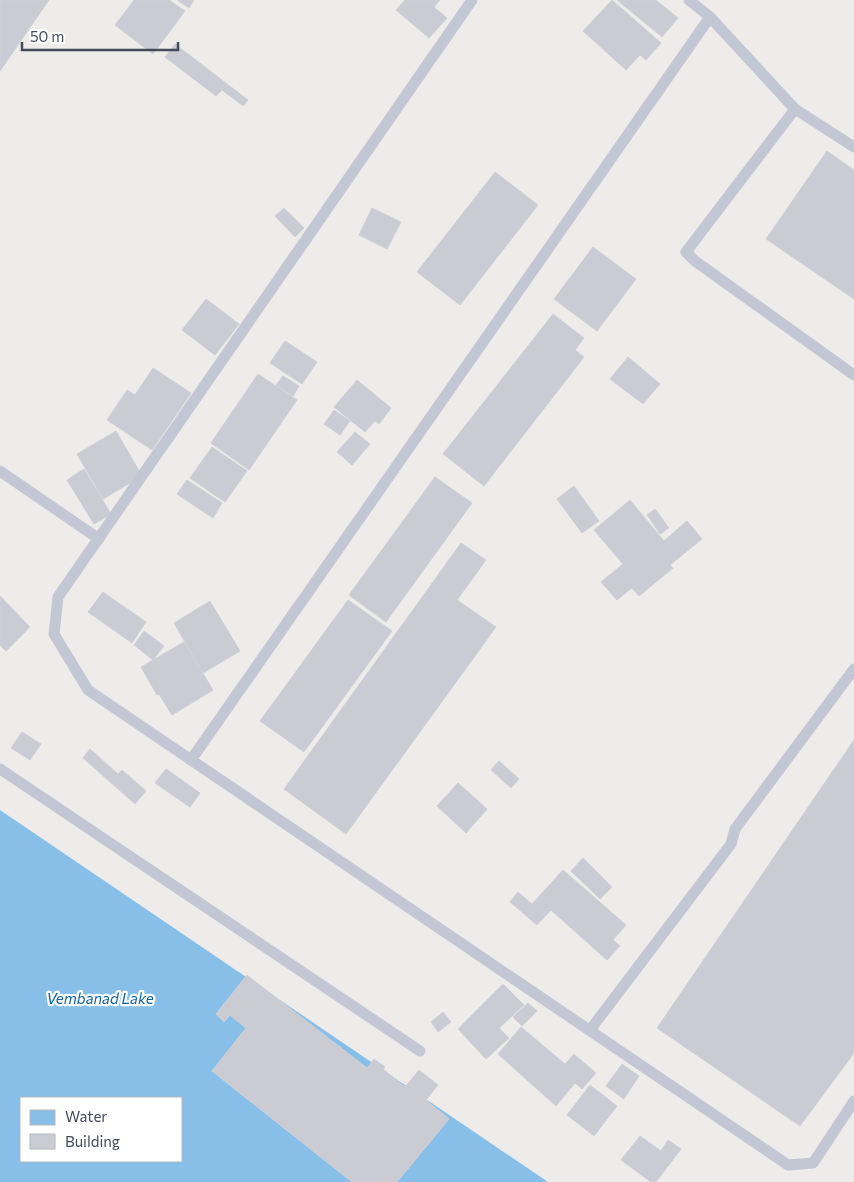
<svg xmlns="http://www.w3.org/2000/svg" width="854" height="1182" font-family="Commissioner,sans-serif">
  <rect width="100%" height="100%" fill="#eeeceb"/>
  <path fill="#87bfe8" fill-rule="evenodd" d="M0,810L548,1182H0ZM21,1098H181V1161H21Z"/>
  <g fill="#cbccd3" stroke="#cfd0d7">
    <polygon points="0,0 49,0 0,71"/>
    <polygon points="134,0 169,0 185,11 153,54 115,25"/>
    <polygon points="177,0 194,0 189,8"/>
    <polygon points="405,0 440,0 434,7 447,18 429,38 396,10"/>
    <polygon points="612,0 661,43 646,60 640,55 626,70 583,31"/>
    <polygon points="617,0 656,0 678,18 662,37"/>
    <polygon points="175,44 248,100 243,106 222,90 216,96 165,57"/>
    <polygon points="827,151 854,170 854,299 766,239"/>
    <polygon points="495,172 538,205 460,305 417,272"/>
    <polygon points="284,208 304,228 295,237 275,216"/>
    <polygon points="372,208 401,222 387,249 359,235"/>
    <polygon points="593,247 636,279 597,331 554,299"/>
    <polygon points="206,299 239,324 215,355 182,330"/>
    <polygon points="553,314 584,338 575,350 584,357 484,486 443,454"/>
    <polygon points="285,341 317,362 302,384 270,363"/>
    <polygon points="628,357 660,384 643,404 610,379"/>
    <polygon points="153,368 191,393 152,450 107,420 127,390 135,395"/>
    <polygon points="258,374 297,400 249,470 211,443"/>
    <polygon points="283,376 299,386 293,396 276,385"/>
    <polygon points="357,380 391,408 379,424 375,421 365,432 334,407"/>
    <polygon points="334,410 350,421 340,435 324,424"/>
    <polygon points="116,431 142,476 103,499 77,454"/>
    <polygon points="355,432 370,444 352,465 337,452"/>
    <polygon points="212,447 247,471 225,502 190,478"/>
    <polygon points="84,469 111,514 94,524 67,480"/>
    <polygon points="435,477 472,503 386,622 349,595"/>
    <polygon points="187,480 222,503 213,518 177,494"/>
    <polygon points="574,486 599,521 582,533 557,499"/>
    <polygon points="630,500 664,541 687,521 702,539 670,565 673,568 639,596 632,588 617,600 601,582 623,564 594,530"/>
    <polygon points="655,509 669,528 660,534 647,515"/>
    <polygon points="461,543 486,560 457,600 496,627 346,834 284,789"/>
    <polygon points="103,592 146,622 132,643 88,612"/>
    <polygon points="0,596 30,627 6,651 0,645"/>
    <polygon points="348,600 392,631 304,752 260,721"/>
    <polygon points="210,601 240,651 203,673 174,623"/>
    <polygon points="144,631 164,646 153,660 134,645"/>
    <polygon points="184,642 213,690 172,715 159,694 157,695 141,667"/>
    <polygon points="22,732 41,744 30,760 11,748"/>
    <polygon points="854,740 854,1053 800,1126 657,1028"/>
    <polygon points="90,749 118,774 122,770 146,791 135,804 83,758"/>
    <polygon points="499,761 519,779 511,788 491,770"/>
    <polygon points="166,769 200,793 190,807 155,783"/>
    <polygon points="458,783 487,809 466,833 437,806"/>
    <polygon points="583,858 612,887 600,899 571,871"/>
    <polygon points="563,870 626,925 613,940 620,946 607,960 551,910 537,925 510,902 518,892 532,904"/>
    <polygon points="247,975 367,1068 374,1059 385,1067 383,1069 405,1087 419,1070 438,1085 426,1100 449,1119 397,1182 352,1182 212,1071 246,1028 230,1015 224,1022 216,1014"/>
    <polygon points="503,984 524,1005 499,1028 509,1038 486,1059 458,1029"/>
    <polygon points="528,1003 537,1011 522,1026 513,1017"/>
    <polygon points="443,1012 451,1022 438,1032 431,1022"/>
    <polygon points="521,1027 565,1064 574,1054 596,1073 582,1089 575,1083 556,1106 498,1054"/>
    <polygon points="622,1064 639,1076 624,1099 606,1086"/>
    <polygon points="590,1085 617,1106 594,1136 567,1115"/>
    <polygon points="640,1136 661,1151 668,1140 681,1149 656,1182 651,1182 621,1160"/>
  </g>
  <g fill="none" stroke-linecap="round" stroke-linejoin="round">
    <g stroke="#c2c7d3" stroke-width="11">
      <polyline points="472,0 58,597 54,634 88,690 788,1165 813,1163 854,1101"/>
      <polyline points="689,0 710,17 795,109 686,252 695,261 854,375"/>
      <polyline points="795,109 854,147"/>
      <polyline points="0,471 99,539"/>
      <polyline points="191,760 710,17"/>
      <polyline points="0,769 420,1051"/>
      <polyline points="590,1030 731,844 735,829 854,669"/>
    </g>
  </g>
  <g text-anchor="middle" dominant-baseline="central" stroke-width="4.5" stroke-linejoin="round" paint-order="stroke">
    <g font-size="15" font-style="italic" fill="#1062a0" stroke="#fff">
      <text x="100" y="998">Vembanad Lake</text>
    </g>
  </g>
  <rect x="20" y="1097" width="162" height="65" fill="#ffffff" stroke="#b4b7bc"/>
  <rect x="30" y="1110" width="25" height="15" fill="#87bfe8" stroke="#b4b7bc"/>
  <text x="65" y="1122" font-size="15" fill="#444a58">Water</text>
  <rect x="30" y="1134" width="25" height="15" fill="#cbccd3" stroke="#b4b7bc"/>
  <text x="65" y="1147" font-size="15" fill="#444a58">Building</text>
  <path d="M22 42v8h156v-8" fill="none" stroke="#444a58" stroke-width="2.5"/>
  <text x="30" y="42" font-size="15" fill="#444a58" stroke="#ffffff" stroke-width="4" paint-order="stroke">50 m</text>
</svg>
